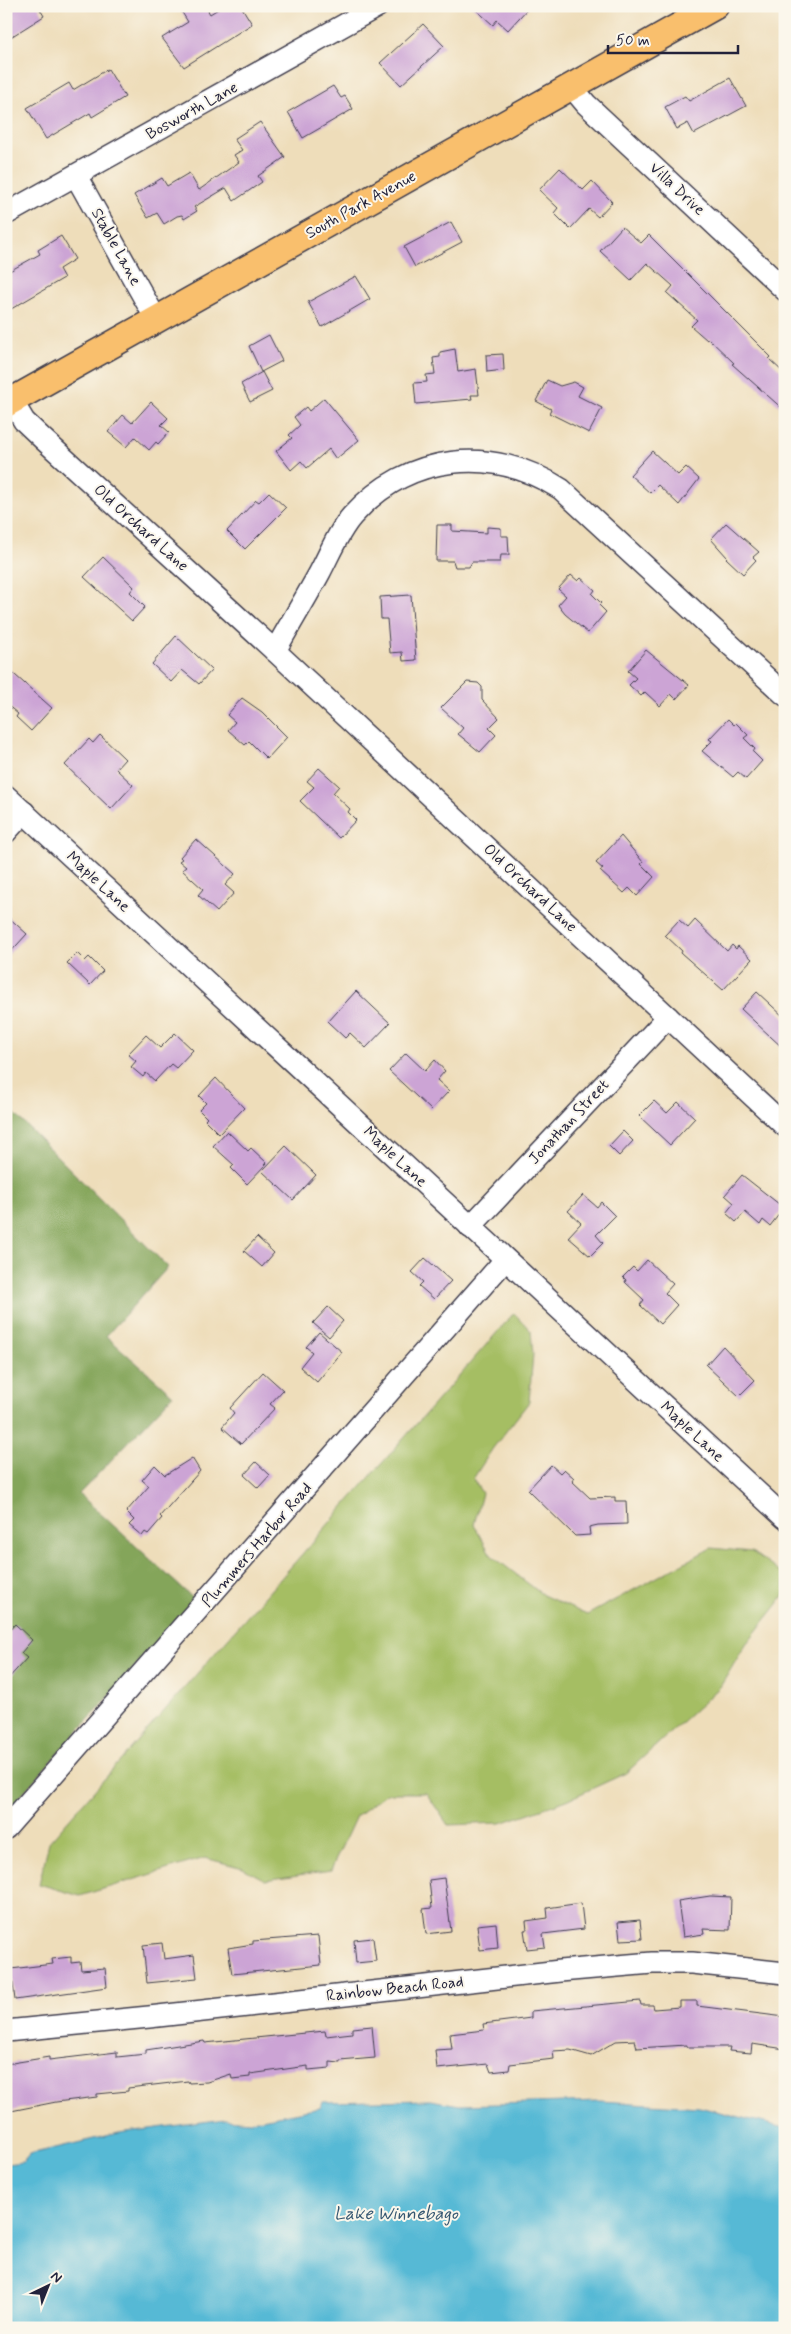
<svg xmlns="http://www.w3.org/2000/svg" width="791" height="2334" font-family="Mynerve,sans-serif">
  <rect width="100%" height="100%" fill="#fbf7ec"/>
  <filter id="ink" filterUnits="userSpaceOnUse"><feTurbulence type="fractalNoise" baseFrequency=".02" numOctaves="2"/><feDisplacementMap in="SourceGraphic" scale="10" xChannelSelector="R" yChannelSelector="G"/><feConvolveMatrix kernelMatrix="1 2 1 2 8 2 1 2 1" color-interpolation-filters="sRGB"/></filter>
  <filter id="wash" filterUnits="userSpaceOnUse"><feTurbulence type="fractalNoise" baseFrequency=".0096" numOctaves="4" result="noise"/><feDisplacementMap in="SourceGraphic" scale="20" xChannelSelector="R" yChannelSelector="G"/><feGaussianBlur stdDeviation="1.12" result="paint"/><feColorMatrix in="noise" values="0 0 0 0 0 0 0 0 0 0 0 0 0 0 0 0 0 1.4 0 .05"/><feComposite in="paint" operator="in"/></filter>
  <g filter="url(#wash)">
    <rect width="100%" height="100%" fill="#eeddba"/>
    <polygon fill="#a5be64" stroke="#647050" points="514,1313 531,1331 533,1354 529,1402 493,1448 473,1479 482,1493 474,1525 491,1555 543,1595 587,1615 711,1548 752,1552 785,1576 785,1592 778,1604 746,1644 720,1687 626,1773 567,1800 501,1823 448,1825 426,1793 387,1793 356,1816 331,1870 265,1880 243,1868 205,1858 80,1896 39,1884 49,1842"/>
    <polygon fill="#84a55a" stroke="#53644a" points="6,1105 168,1267 106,1336 173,1395 79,1494 195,1600 6,1812"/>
    <polygon fill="#57b9d5" stroke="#3c6e88" points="430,2100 460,2105 600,2101 699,2107 785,2128 785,2328 6,2328 6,2164 23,2162 30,2154 119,2133 225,2119 251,2121 320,2108 323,2102"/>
    <g id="blocks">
      <g fill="#cca4d5">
        <polygon points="6,6 38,6 44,16 6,40"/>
        <polygon points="178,6 205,6 210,14 223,6 241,6 252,24 184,67 162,38 188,22"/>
        <polygon points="472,6 530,6 508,30 497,20 493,25"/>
        <polygon points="423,24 444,46 401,85 380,63"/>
        <polygon points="108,69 125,97 92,117 90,113 46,139 27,108 69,83 73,90"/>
        <polygon points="730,78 746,106 694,134 688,123 677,129 665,107 685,96 689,101"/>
        <polygon points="333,86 341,98 345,96 353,109 303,138 288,112"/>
        <polygon points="260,122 285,157 258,176 262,182 234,201 226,188 194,207 197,211 184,219 182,215 177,216 164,224 157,213 148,218 134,195 162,178 167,186 189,173 199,190 239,162 234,155 242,150 234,139"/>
        <polygon points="560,168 583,190 592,181 612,202 598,217 589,209 570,229 554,213 558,208 539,190"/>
        <polygon points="451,222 462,242 415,267 404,247"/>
        <polygon points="622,227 641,243 649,235 771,357 769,359 785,374 785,411 732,364 734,363 708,338 707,340 691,326 697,320 667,293 673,286 647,263 631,280 600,251"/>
        <polygon points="61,236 75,259 59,269 64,278 6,312 6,273 40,254 38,250"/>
        <polygon points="356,276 370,299 322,327 308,302"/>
        <polygon points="269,335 282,361 261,372 249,346"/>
        <polygon points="455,349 458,372 476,369 479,395 471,395 472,399 416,404 414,383 427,382 426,375 435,374 433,358 440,357 440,352"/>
        <polygon points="503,354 504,370 487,372 486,355"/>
        <polygon points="262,372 272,391 250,402 241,384"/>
        <polygon points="547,380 560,386 574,382 583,387 578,396 602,408 589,433 549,413 551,409 536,401"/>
        <polygon points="324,398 359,440 336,459 329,449 307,468 301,461 291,470 276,451 292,438 289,435 300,425 294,417 306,407 309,411"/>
        <polygon points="151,402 168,418 161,425 169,432 158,444 156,442 149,450 135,437 126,447 108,432 123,415 132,423"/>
        <polygon points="652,451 678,475 686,467 699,479 679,505 658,485 650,493 630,475"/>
        <polygon points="269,492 286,508 245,549 227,531 256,500 259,502"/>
        <polygon points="726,523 759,552 753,557 756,560 743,574 726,558 727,557 711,539"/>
        <polygon points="437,525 452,525 452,531 487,533 487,527 501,528 501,536 508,536 509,555 501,555 500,562 472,562 469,567 455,567 453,561 436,561"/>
        <polygon points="103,557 134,587 130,592 145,607 132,621 84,577"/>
        <polygon points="571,575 578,581 581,578 595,590 592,594 601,603 599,605 606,612 588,633 565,614 558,605 566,596 558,589"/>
        <polygon points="411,595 416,660 403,661 402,652 390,653 387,619 381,619 380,597"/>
        <polygon points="176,636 212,670 199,684 182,670 171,682 152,664"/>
        <polygon points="646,650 689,685 676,699 671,694 660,706 645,692 641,696 629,685 636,678 628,671"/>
        <polygon points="6,667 52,708 31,731 16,717 18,714 6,704"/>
        <polygon points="467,682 478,683 482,687 482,700 499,718 489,728 496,735 480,752 458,734 463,728 441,708"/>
        <polygon points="242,698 262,712 287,737 267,759 249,741 245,745 228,730 235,722 227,715"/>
        <polygon points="728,719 734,725 736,723 748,735 744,738 755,749 753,752 762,761 746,779 738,772 733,777 702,751 712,741 709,739"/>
        <polygon points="100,735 125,759 116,769 133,785 111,809 65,765 89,739 93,743"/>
        <polygon points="319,768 339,786 333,793 350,809 348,812 356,820 339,838 300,801 314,787 307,781"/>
        <polygon points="621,836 643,862 641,864 654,877 637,896 629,888 624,893 600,871 603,869 596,863"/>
        <polygon points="196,839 235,874 225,885 234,893 217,912 198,895 203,889 182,870 186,867 179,861 182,859 180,857"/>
        <polygon points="6,915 27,934 6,957"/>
        <polygon points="679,920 688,928 695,920 727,951 732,945 736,949 738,946 752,959 723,990 681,953 682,951 665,935"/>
        <polygon points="77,953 85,961 89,957 103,971 90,985 67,963"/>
        <polygon points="356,991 390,1023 366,1048 350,1033 345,1038 328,1022"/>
        <polygon points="757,992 785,1018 785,1050 741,1009"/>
        <polygon points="175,1033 193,1050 176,1068 171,1064 155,1081 146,1073 143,1077 131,1067 136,1061 128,1054 146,1035 160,1048"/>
        <polygon points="406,1053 425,1071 435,1060 445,1071 437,1080 449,1091 431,1110 389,1071"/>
        <polygon points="216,1078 244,1108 219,1134 205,1120 207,1118 199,1110 206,1103 199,1096"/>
        <polygon points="654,1101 667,1113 678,1102 695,1118 670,1145 639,1116"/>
        <polygon points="227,1131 248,1151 251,1148 267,1163 247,1184 231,1168 234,1165 213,1146"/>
        <polygon points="623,1131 633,1141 619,1156 609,1146"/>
        <polygon points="286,1146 316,1175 293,1200 262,1171"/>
        <polygon points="742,1175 784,1208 770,1226 763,1220 760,1225 745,1212 736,1222 726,1213 734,1203 725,1195"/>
        <polygon points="583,1195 597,1207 601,1202 615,1216 596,1235 603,1243 590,1256 568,1237 581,1223 568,1211"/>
        <polygon points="257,1237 274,1253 262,1267 244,1251"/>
        <polygon points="425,1258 451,1281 434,1299 419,1286 423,1282 412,1272"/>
        <polygon points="647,1260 673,1284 665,1293 677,1305 660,1324 640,1305 644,1300 625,1282 626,1280 623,1277 633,1267 637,1271"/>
        <polygon points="328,1307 343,1321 329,1337 313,1323"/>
        <polygon points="319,1332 342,1352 317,1382 300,1367 312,1352 306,1347"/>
        <polygon points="723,1346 755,1380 739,1396 706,1365"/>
        <polygon points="263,1372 283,1390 270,1404 275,1408 241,1444 222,1427 234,1413 230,1408"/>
        <polygon points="192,1458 200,1471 160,1516 162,1518 148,1534 145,1532 142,1536 129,1525 134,1520 126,1512 149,1486 142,1480 155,1465 165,1475"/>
        <polygon points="256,1462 270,1475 258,1488 244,1475"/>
        <polygon points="551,1465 560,1473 564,1469 574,1478 572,1481 590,1498 615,1497 615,1501 626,1501 627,1524 598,1525 589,1527 590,1535 575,1536 528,1490"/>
        <polygon points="15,1624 32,1640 21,1653 27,1658 6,1681 6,1634"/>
        <polygon points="444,1878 451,1931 426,1934 423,1909 432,1908 429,1880"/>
        <polygon points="710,1896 731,1897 730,1930 703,1929 704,1934 683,1937 678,1901"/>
        <polygon points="581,1903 584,1929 543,1934 545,1947 527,1949 524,1930 527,1930 526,1921 548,1918 547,1908"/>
        <polygon points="640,1920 642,1939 620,1940 618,1922"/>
        <polygon points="496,1923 498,1948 480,1950 477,1925"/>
        <polygon points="318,1936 321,1965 232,1974 228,1948 253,1944 253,1941"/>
        <polygon points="373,1938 376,1961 356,1963 354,1940"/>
        <polygon points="162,1943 164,1959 194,1955 197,1978 147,1983 143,1945"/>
        <polygon points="71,1957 71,1963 80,1962 81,1970 105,1968 107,1987 15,2000 11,1969 53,1964 52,1959"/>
        <polygon points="640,2001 641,2005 653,2005 654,2009 680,2007 680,2001 697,2001 697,2006 785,2017 785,2049 752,2044 751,2053 729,2051 730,2047 687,2047 687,2045 637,2048 635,2040 616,2041 591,2056 570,2050 553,2051 554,2059 510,2064 509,2070 491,2072 488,2064 437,2069 435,2050 452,2049 450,2034 484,2030 483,2024 531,2018 531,2011"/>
        <polygon points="372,2026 375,2058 340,2061 340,2063 330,2062 330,2068 308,2070 308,2066 250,2074 250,2077 232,2079 231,2074 207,2082 189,2083 188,2081 128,2088 128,2091 97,2094 97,2097 56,2102 6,2112 6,2064 49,2057 49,2060 117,2052 117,2057 146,2054 146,2050 204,2041 205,2043 325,2031 326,2036 352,2033 352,2028"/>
      </g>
    </g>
  </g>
  <g filter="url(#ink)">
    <use href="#blocks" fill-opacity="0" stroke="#413e4e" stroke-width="1"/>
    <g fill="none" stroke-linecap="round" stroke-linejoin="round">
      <defs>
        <g id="minor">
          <polyline points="571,86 586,104 785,290"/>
          <polyline points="76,176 156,319"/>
          <polyline points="6,214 378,6"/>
          <polyline points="12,401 24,421 43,439 275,651 785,1126"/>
          <path d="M275,651C290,624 306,598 320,572C330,553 338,532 352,516C408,453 492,445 561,489L785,695"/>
          <polyline points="6,796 785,1518"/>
          <polyline points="6,832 24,812"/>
          <polyline points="470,1227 668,1017"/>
          <polyline points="6,1828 505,1260"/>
          <polyline points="6,2031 149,2017 560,1971 652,1963 692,1963 785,1973"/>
        </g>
        <polyline id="major" points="6,404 715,6"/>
      </defs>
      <use href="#minor" stroke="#413e4e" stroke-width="24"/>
      <use href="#major" stroke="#413e4e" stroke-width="29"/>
      <use href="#minor" stroke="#fff" stroke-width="21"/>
      <use href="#major" stroke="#f9bf6d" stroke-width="26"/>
    </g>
  </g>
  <g text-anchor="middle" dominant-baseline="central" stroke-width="4" stroke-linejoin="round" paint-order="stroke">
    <g font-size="16" fill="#22223b" stroke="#fbf7ec">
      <text transform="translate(192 111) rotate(-29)">Bosworth Lane</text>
      <text transform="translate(677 189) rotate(43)">Villa Drive</text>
      <text transform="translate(361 205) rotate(-29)">South Park Avenue</text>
      <text transform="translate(116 247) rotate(61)">Stable Lane</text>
      <text transform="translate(141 528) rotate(42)">Old Orchard Lane</text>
      <text transform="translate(98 882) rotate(43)">Maple Lane</text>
      <text transform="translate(530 888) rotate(43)">Old Orchard Lane</text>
      <text transform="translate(569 1122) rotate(-47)">Jonathan Street</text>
      <text transform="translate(395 1157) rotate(43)">Maple Lane</text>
      <text transform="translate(692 1432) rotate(43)">Maple Lane</text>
      <text transform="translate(257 1545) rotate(-49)">Plummers Harbor Road</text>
      <text transform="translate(395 1989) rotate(-6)">Rainbow Beach Road</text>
    </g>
    <g font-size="18" font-style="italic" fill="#355771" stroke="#fbf7ec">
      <text x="396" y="2214">Lake Winnebago</text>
    </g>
  </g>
  <rect width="791" height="2334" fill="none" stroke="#fbf7ec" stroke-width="25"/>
  <g transform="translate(48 2286) rotate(43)" stroke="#fbf7ec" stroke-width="4" paint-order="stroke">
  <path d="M0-4L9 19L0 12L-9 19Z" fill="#22223b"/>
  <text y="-8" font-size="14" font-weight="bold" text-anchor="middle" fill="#22223b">N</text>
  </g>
  <path d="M608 45v8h130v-8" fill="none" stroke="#22223b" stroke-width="2.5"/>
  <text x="616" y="45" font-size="15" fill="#22223b" stroke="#fbf7ec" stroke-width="4" paint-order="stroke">50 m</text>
</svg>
